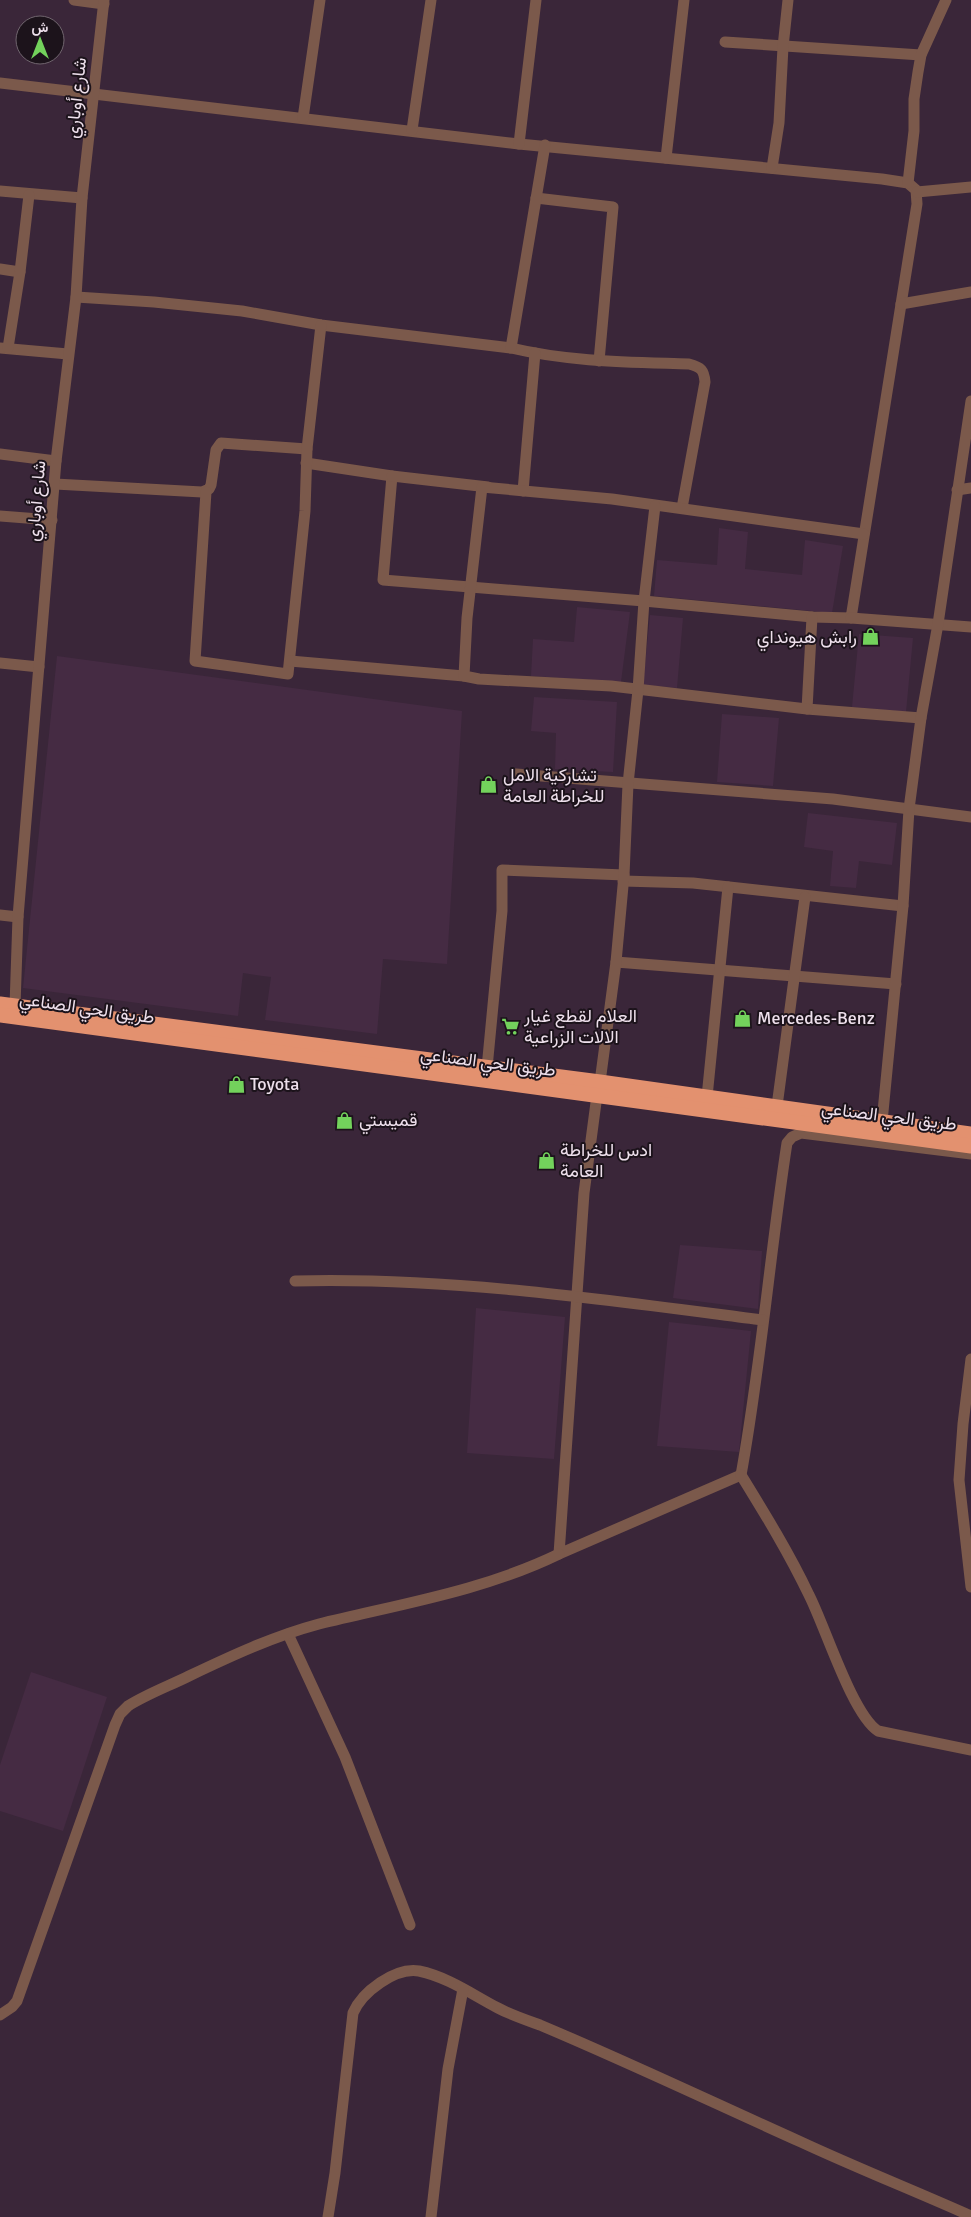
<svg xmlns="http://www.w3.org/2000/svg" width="971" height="2217" font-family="Signika,Vazirmatn,sans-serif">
  <rect width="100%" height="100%" fill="#3a2639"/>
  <g fill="#452b43">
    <polygon points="719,528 748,532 745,569 802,575 805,540 843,546 832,613 654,596 657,560 717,565"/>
    <polygon points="577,607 630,612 621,682 531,676 533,639 574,642"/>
    <polygon points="650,615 683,618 677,688 643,685"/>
    <polygon points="859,634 913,638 906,712 852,707"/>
    <polygon points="57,656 462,711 447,964 383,959 377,1034 265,1020 271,977 263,976 243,973 238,1016 23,988"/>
    <polygon points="534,697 617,702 613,772 555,769 556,733 531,731"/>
    <polygon points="722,714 779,718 773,786 717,782"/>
    <polygon points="808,813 897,823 892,865 859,861 856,888 830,886 833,851 804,847"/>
    <polygon points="680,1245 762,1251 758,1309 673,1298"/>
    <polygon points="476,1308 565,1317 554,1459 467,1453"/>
    <polygon points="669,1322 751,1331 739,1452 657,1446"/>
    <polygon points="31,1672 107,1697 63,1831 0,1811 0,1765"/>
  </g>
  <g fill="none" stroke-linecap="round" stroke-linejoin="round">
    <g stroke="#7b594b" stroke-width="11">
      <polyline points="74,0 104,4"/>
      <polyline points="725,42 921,55"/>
      <polyline points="0,83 519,144 882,179 908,183 916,190 917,204 851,618 812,617 644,601 383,580 392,476 306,463"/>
      <polyline points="303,118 320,0"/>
      <polyline points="412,130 431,0"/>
      <polyline points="519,144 536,0"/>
      <polyline points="666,158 684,0"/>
      <polyline points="772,168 779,123 783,47 788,0"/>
      <polyline points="908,183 914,131 914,99 918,72 921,55 946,0"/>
      <polyline points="0,191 82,198"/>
      <polyline points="917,192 971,187"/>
      <polyline points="536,198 613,207 599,361"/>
      <polyline points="0,269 20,272"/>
      <path d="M76,297L154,302L242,311L321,325L511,348C570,362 630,362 689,364C701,367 704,370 705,382L682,508"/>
      <polyline points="901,304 971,292"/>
      <polyline points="0,348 68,354"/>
      <polyline points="8,348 20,272 29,195"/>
      <polyline points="511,348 545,145"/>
      <polyline points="0,454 56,461"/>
      <polyline points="392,476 488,487"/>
      <polyline points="55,484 202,492 209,489 211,485 216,450 221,443 307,449"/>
      <polyline points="957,490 971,488"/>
      <polyline points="523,491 535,353"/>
      <polyline points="206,492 195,661 288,674 305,511 307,449 321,325"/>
      <polyline points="0,516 52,520"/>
      <polyline points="812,617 807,709 921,718"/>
      <polyline points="851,618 971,627"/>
      <polyline points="290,661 464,676"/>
      <polyline points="0,663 39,667"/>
      <polyline points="807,709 611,686 479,679 464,676 467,618 482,487 612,499 864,534"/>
      <polyline points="516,774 833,799 971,817"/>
      <polyline points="623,881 693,883 903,906"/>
      <polyline points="0,915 18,917"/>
      <polyline points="616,962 896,984"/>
      <polyline points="15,1006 18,917 56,461 76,297 82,198 104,0"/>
      <polyline points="487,1068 502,911 502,870 624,875"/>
      <polyline points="600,1082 616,962 624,875 628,784 638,690 644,601 655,506"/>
      <path d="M597,1095L584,1193L559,1554L741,1475C761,1365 770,1253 787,1143L792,1137L801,1133L971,1154"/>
      <polyline points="707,1097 728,887"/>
      <polyline points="777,1106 805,897"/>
      <polyline points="882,1122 903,906 909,809 921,718 938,624 971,401"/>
      <path d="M295,1281C452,1277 608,1300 763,1320"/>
      <polyline points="971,1359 963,1424 959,1480 971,1587"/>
      <path d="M741,1475C765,1514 789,1553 809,1595C825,1626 852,1714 878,1731L971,1750"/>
      <polyline points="288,1634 345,1757 410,1925"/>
      <path d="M0,2015L12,2007L17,2001L115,1725L120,1714L128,1706C147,1694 169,1686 189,1676C231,1656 274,1636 319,1624C400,1604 483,1591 559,1554"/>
      <path d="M328,2217L335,2173L353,2013C362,1992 395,1967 419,1971C448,1977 473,1995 498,2008C511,2015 526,2020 540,2025C628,2062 714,2103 801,2142C857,2168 915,2191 971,2216"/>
      <polyline points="431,2217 448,2069 463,1989"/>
    </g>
    <g stroke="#e3916f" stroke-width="15">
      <polyline points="0,1004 600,1082 971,1134"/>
      <polyline points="0,1015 971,1146"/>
    </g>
  </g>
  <defs>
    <symbol id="shop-bare" viewBox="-9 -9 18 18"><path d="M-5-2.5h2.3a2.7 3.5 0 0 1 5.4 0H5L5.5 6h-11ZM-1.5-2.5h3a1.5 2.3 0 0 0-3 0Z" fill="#73d25c" stroke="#1c131b" stroke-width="2.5" paint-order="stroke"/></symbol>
    <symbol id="supermarket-bare" viewBox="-9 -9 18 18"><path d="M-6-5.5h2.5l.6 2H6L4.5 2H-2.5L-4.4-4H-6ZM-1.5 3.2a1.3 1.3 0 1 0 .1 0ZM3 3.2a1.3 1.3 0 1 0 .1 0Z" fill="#73d25c" stroke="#1c131b" stroke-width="2.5" paint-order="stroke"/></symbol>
  </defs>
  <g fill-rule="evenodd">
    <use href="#shop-bare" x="858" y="624" width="25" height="25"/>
    <use href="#shop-bare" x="476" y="772" width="25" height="25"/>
    <use href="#shop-bare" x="730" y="1006" width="25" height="25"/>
    <use href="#supermarket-bare" x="498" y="1014" width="25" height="25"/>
    <use href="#shop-bare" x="224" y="1072" width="25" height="25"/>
    <use href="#shop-bare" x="332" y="1108" width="25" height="25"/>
    <use href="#shop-bare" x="534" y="1148" width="25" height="25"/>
  </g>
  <g text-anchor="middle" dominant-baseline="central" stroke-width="4" stroke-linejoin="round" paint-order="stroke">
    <g font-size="18" fill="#eddfeb" stroke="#1c131b">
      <text transform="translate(76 98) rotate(-84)">شارع أوباري</text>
      <text transform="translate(36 501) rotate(-85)">شارع أوباري</text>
      <text transform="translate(87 1008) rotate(8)">طريق الحي الصناعي</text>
      <text transform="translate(488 1062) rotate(7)">طريق الحي الصناعي</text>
      <text transform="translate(889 1116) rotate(7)">طريق الحي الصناعي</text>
    </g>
    <g font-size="18" fill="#eddfeb" stroke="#1c131b" text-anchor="start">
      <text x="857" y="637" text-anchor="end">رابش هيونداي</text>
      <text x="503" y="775">تشاركية الامل<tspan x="503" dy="21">للخراطة العامة</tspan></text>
      <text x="524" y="1016">العلام لقطع غيار<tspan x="524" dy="21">الالات الزراعية</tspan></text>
      <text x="757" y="1018">Mercedes-Benz</text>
      <text x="250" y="1084">Toyota</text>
      <text x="359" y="1120">قميستي</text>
      <text x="560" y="1150">ادس للخراطة<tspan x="560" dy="21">العامة</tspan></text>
    </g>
  </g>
  <g transform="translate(40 40)"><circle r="24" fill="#1c131b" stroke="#70656e"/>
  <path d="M0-4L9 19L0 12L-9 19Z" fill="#73d25c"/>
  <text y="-8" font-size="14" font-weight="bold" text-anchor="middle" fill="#eddfeb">ش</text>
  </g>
</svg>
